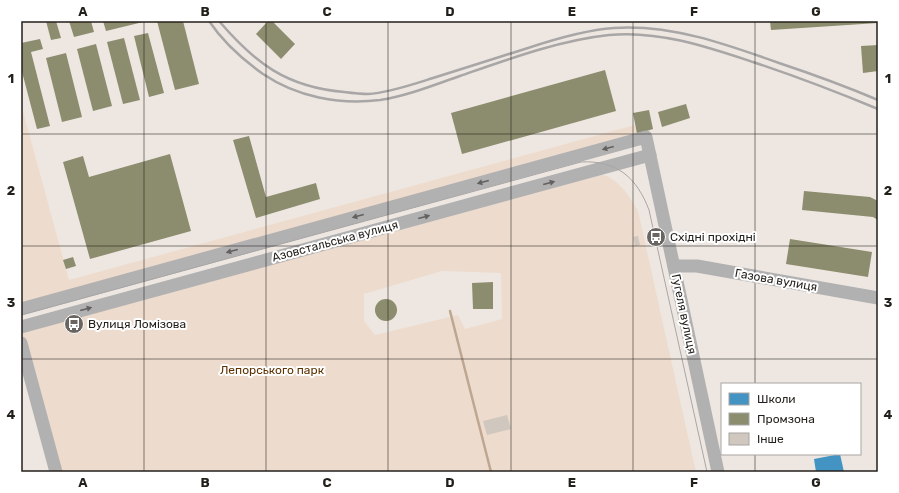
<svg xmlns="http://www.w3.org/2000/svg" width="899" height="493" font-family="Rubik,sans-serif">
  <rect width="100%" height="100%" fill="#eee7e1"/>
  <g fill="#eddccd" fill-rule="evenodd">
    <polygon points="21,104 69,280 635,125 637,134 21,303"/>
    <path d="M600,174C618,178 629,195 638,211L696,472H59L21,332ZM442,271L501,273L502,319L465,329L458,315L375,335L364,321V294Z"/>
  </g>
  <polygon fill="#4393c3" points="840,454 844,472 816,472 814,459"/>
  <g fill="#8c8c6e">
    <polygon points="46,21 56,21 61,38 51,40"/>
    <polygon points="69,21 91,21 94,32 74,37"/>
    <polygon points="103,21 143,21 143,22 106,31"/>
    <polygon points="157,21 183,21 199,84 175,90"/>
    <polygon points="268,21 272,21 295,44 281,59 256,34"/>
    <polygon points="770,21 878,21 878,23 771,30"/>
    <polygon points="148,33 164,93 149,97 134,36"/>
    <polygon points="124,38 140,100 123,104 107,42"/>
    <polygon points="40,39 43,49 31,52 50,126 37,129 21,68 21,43"/>
    <polygon points="96,44 112,106 93,111 77,49"/>
    <polygon points="878,45 878,71 863,73 861,46"/>
    <polygon points="66,53 82,117 62,122 46,58"/>
    <polygon points="605,70 616,111 462,154 451,113"/>
    <polygon points="686,104 690,118 662,127 658,112"/>
    <polygon points="649,110 653,129 637,134 633,113"/>
    <polygon points="249,136 266,197 316,183 320,199 256,218 233,140"/>
    <polygon points="170,154 191,231 90,259 63,162 83,156 89,177"/>
    <polygon points="804,191 870,197 878,201 878,220 873,217 802,210"/>
    <polygon points="790,239 872,252 868,277 786,264"/>
    <polygon points="73,257 76,266 66,269 63,260"/>
    <polygon points="493,282 493,309 473,309 472,283"/>
    <circle cx="386" cy="310" r="11"/>
  </g>
  <g fill="none" stroke-linecap="round" stroke-linejoin="round">
    <polyline stroke="#bea691" stroke-width="2.5" points="450,311 491,472"/>
  </g>
  <g fill="#d0c7be">
    <polygon points="638,236 640,245 635,246 633,237"/>
    <polygon points="507,415 511,429 487,435 483,421"/>
  </g>
  <g fill="none" stroke-linecap="round" stroke-linejoin="round">
    <g stroke="#b2b1b2" stroke-width="13">
      <polyline points="674,266 697,266 878,298"/>
      <polyline points="21,309 646,137 718,472"/>
      <polyline points="21,327 650,155"/>
      <polyline points="21,343 56,472"/>
    </g>
    <path stroke="#a8a6a6" stroke-width="1" d="M21,315L581,162C617,160 637,178 649,210L707,472"/>
    <g stroke="#a8a6a6" stroke-width="2.5">
      <path d="M209,21C223,42 242,59 263,74C297,97 339,105 380,100C407,96 434,85 460,76C506,60 560,40 609,35C658,30 708,47 753,62C795,76 837,92 878,109"/>
      <path d="M219,21C255,63 286,87 344,92C352,93 360,94 368,94C388,93 414,84 433,78C465,68 496,58 528,48C555,39 585,30 614,28C670,24 726,44 779,63C812,74 845,86 878,100"/>
    </g>
  </g>
  <defs><path id="oneway-solid" d="M-6-.8H1V-3.2L6.5 0L1 3.2V.8H-6Z"/></defs>
  <g fill="#63615f">
    <use href="#oneway-solid" transform="translate(608 148) rotate(165)"/>
    <use href="#oneway-solid" transform="translate(483 182) rotate(165)"/>
    <use href="#oneway-solid" transform="translate(549 183) rotate(-15)"/>
    <use href="#oneway-solid" transform="translate(358 216) rotate(165)"/>
    <use href="#oneway-solid" transform="translate(424 217) rotate(-15)"/>
    <use href="#oneway-solid" transform="translate(232 251) rotate(165)"/>
    <use href="#oneway-solid" transform="translate(86 309) rotate(-15)"/>
  </g>
  <path fill="none" stroke="#231f1b" stroke-width="1" stroke-opacity="0.55" d="M144,21V472M266,21V472M388,21V472M511,21V472M633,21V472M755,21V384M21,134H878M21,246H878M21,359H878M755,454V472"/>
  <defs>
    <symbol id="bus-disc" viewBox="-11 -11 22 22"><circle r="9.5" fill="#6a6560" stroke="#fff"/><path d="M-5-6H5V4H4V6H2V4H-2V6H-4V4H-5ZM-3.5-4V0h7V-4ZM-3.5 1.2v1.5H-2V1.2ZM2 1.2v1.5H3.5V1.2Z" fill="#fff"/></symbol>
  </defs>
  <g fill-rule="evenodd">
    <use href="#bus-disc" x="645" y="226" width="22" height="22"/>
    <use href="#bus-disc" x="63" y="313" width="22" height="22"/>
  </g>
  <g text-anchor="middle" dominant-baseline="central" stroke-width="4" stroke-linejoin="round" paint-order="stroke">
    <g font-size="12" fill="#231f1b" stroke="#fff" text-anchor="start">
      <text x="670" y="237">Східні прохідні</text>
      <text x="88" y="324">Вулиця Ломізова</text>
    </g>
    <g font-size="12" fill="#231f1b" stroke="#fff">
      <text transform="translate(335 241) rotate(-15)">Азовстальська вулиця</text>
      <text transform="translate(776 280) rotate(10)">Газова вулиця</text>
      <text transform="translate(684 314) rotate(78)">Гугеля вулиця</text>
    </g>
    <g font-size="12" fill="#5d3200" stroke="#fff">
      <text x="272" y="370">Лепорського парк</text>
    </g>
  </g>
  <rect width="899" height="493" fill="none" stroke="#ffffff" stroke-width="44"/>
  <rect x="721" y="383" width="140" height="72" fill="#ffffff" stroke="#a7a5a4"/>
  <rect x="729" y="393" width="20" height="12" fill="#4393c3" stroke="#a7a5a4"/>
  <text x="757" y="403" font-size="12" fill="#231f1b">Школи</text>
  <rect x="729" y="413" width="20" height="12" fill="#8c8c6e" stroke="#a7a5a4"/>
  <text x="757" y="423" font-size="12" fill="#231f1b">Промзона</text>
  <rect x="729" y="433" width="20" height="12" fill="#d0c7be" stroke="#a7a5a4"/>
  <text x="757" y="443" font-size="12" fill="#231f1b">Інше</text>
  <rect x="22" y="22" width="855" height="449" fill="none" stroke="#231f1b" stroke-width="1.5"/>
  <g font-size="13" text-anchor="middle" font-weight="bold" fill="#231f1b">
    <text x="83" y="16">A</text>
    <text x="205" y="16">B</text>
    <text x="327" y="16">C</text>
    <text x="450" y="16">D</text>
    <text x="572" y="16">E</text>
    <text x="694" y="16">F</text>
    <text x="816" y="16">G</text>
    <text x="11" y="83">1</text>
    <text x="888" y="83">1</text>
    <text x="11" y="195">2</text>
    <text x="888" y="195">2</text>
    <text x="11" y="307">3</text>
    <text x="888" y="307">3</text>
    <text x="11" y="419">4</text>
    <text x="888" y="419">4</text>
    <text x="83" y="487">A</text>
    <text x="205" y="487">B</text>
    <text x="327" y="487">C</text>
    <text x="450" y="487">D</text>
    <text x="572" y="487">E</text>
    <text x="694" y="487">F</text>
    <text x="816" y="487">G</text>
  </g>
</svg>
